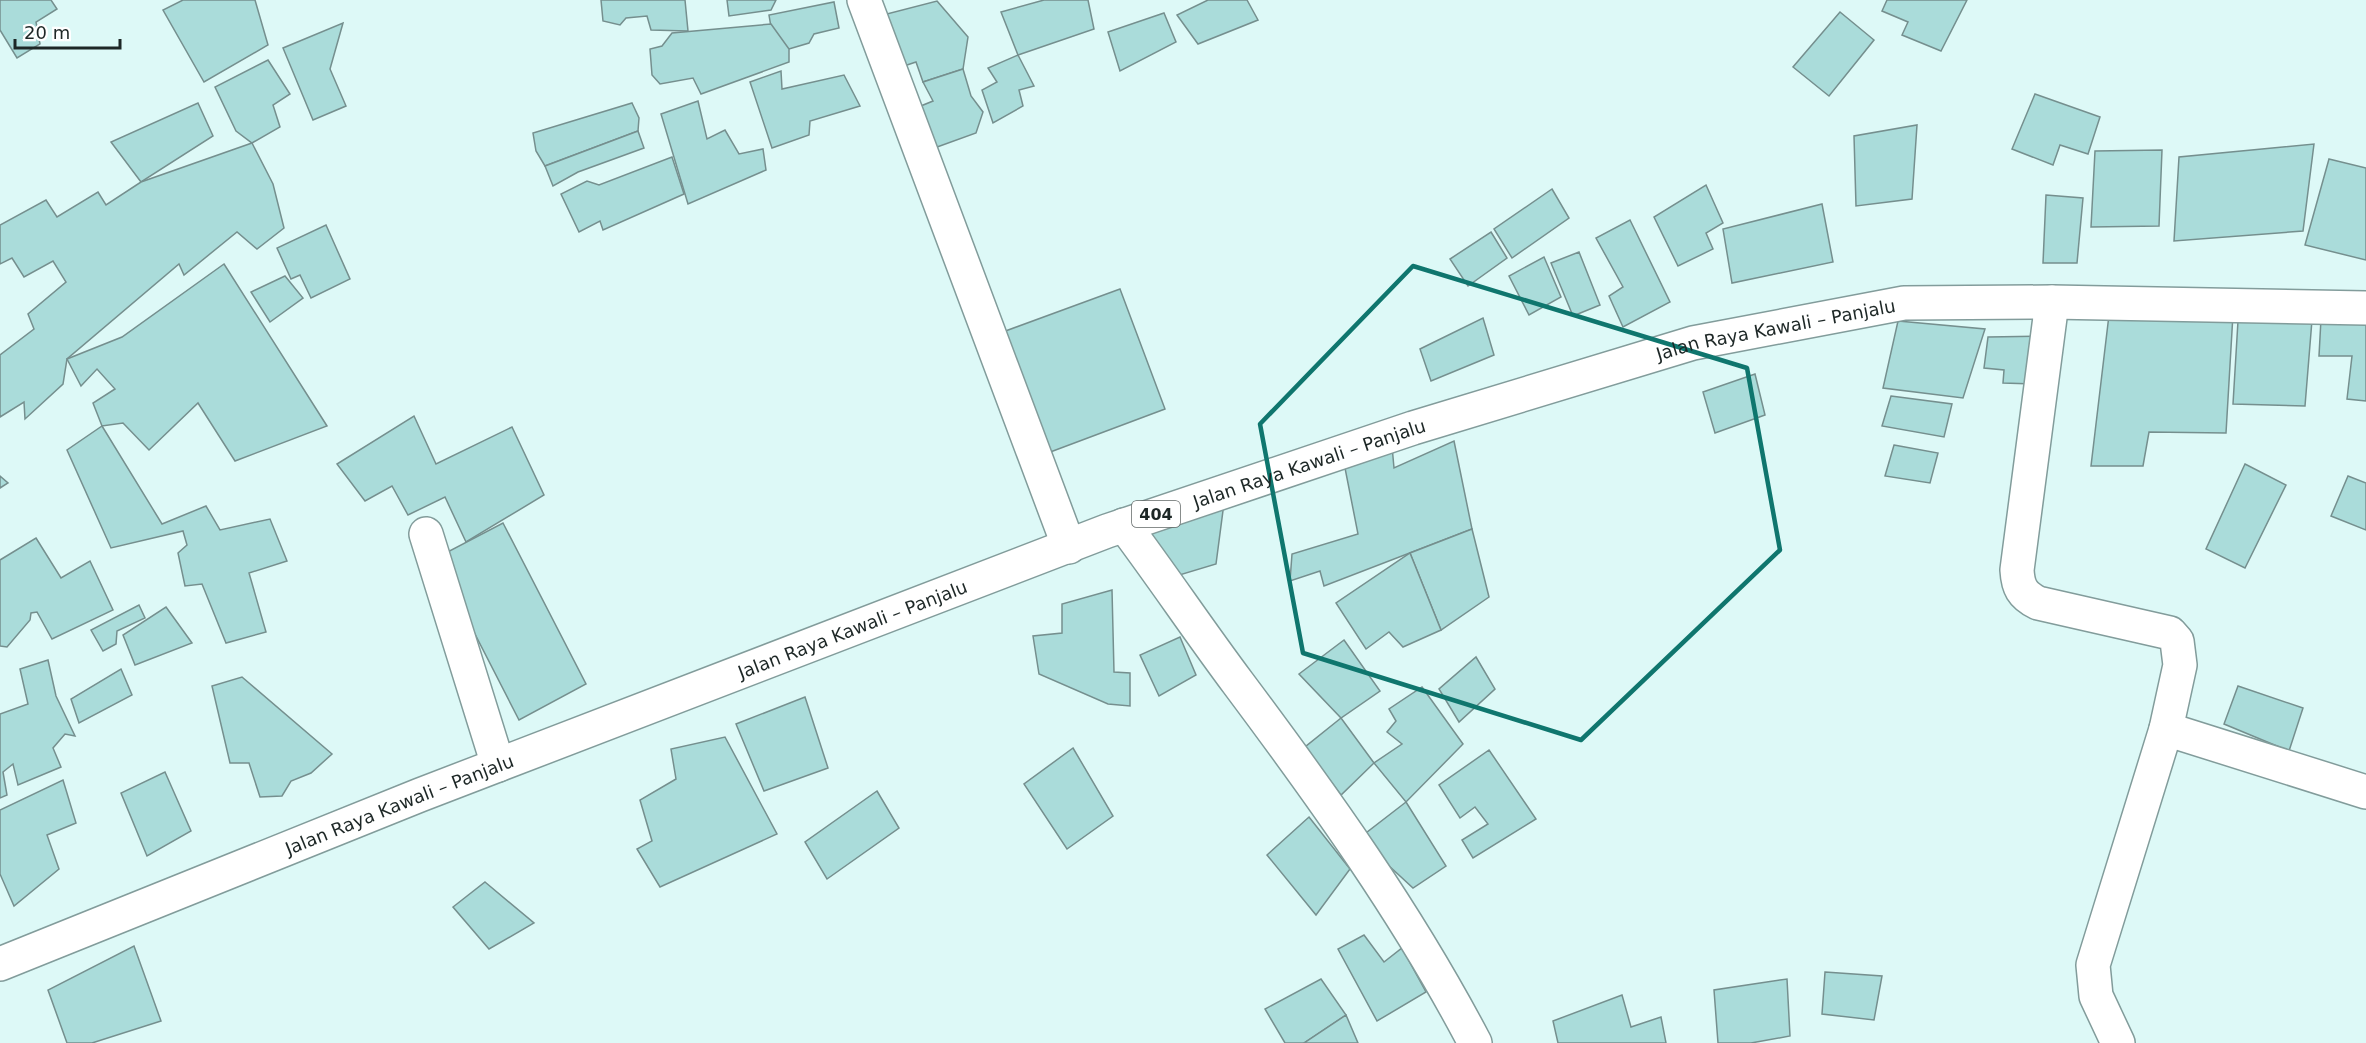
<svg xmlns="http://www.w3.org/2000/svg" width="2366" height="1043" font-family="'DejaVu Sans',sans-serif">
  <rect width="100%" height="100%" fill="#ddf9f7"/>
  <g fill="#aadcda" stroke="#758f8e" stroke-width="1.5">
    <polygon points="0,0 51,0 57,9 36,22 40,44 17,58 0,30"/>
    <polygon points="183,0 255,0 268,45 204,82 163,10"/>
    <polygon points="601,0 685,0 688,31 651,30 647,16 626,18 620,25 603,21"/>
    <polygon points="727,0 776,0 771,10 729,16"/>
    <polygon points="1044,0 1088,0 1094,29 1018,55 1001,12"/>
    <polygon points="1208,0 1247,0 1258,20 1198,44 1177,15"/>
    <polygon points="1887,0 1967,0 1941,51 1902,35 1908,22 1882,11"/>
    <polygon points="937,1 968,37 963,69 923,82 916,62 898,68 879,16"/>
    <polygon points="834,2 839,28 814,34 809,43 789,49 774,45 769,15"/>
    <polygon points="1840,12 1874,40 1829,96 1793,67"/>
    <polygon points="1164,13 1176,42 1120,71 1108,32"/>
    <polygon points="343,23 330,69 346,106 313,120 283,48"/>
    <polygon points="771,24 789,49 789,62 701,94 693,78 660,84 652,75 650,49 662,46 672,33"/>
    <polygon points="1018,55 1034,86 1019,90 1023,106 993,123 982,90 997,82 988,68"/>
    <polygon points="268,60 290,94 273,105 280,127 252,143 236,131 215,87"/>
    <polygon points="963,69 971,96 983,112 976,133 926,151 906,112 933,101 923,82"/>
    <polygon points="781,71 782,89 844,75 860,106 810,121 809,135 772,148 750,82"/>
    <polygon points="2035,94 2100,117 2088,154 2060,145 2053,165 2012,149"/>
    <polygon points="698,101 707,139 725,130 739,154 763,149 766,170 688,204 661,114"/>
    <polygon points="198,103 213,136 141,182 111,142"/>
    <polygon points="632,103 639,118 638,131 545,166 536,151 533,133"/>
    <polygon points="1917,125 1912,199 1856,206 1854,136"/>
    <polygon points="638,131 644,148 578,172 553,186 545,166"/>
    <polygon points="252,143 273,184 284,228 257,249 237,232 184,275 179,264 67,359 63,384 25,419 24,402 0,417 0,355 34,329 28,314 66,282 53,261 24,277 12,258 0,264 0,225 46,200 57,217 98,192 106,205 141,182"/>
    <polygon points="2314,144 2303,231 2174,241 2179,157"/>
    <polygon points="2162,150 2159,226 2091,227 2095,151"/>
    <polygon points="672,157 684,194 603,230 600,221 579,232 561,194 587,181 599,185"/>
    <polygon points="2329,159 2366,168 2366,260 2305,245"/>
    <polygon points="1706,185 1723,223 1706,233 1713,249 1678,266 1654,217"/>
    <polygon points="1552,189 1569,218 1512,258 1494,229"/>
    <polygon points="2046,195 2083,198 2077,263 2043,263"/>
    <polygon points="1822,204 1833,262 1732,283 1723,229"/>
    <polygon points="1630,220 1670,302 1623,327 1609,296 1623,287 1596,238"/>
    <polygon points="326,225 350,279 311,298 300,275 291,279 277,248"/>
    <polygon points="1491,232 1507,258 1468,286 1450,259"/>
    <polygon points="1579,252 1600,305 1573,316 1551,263"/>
    <polygon points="1544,257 1561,297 1529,315 1509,276"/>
    <polygon points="224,264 327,426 235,461 198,403 149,450 123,423 102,426 93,403 115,389 97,369 81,386 67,359 122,337"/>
    <polygon points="285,276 303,298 270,322 251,292"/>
    <polygon points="1120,289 1165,409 1045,454 1000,333"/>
    <polygon points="2233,314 2226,433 2149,432 2143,466 2091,466 2109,315"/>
    <polygon points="1483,318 1494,355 1431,381 1420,349"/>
    <polygon points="2321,319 2366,320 2366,401 2347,399 2352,356 2319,356"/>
    <polygon points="2312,320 2305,406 2233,404 2238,321"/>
    <polygon points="1898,321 1985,329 1963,398 1883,388"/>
    <polygon points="2045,336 2038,384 2003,383 2004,370 1984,368 1988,337"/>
    <polygon points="1755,374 1765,415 1715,433 1703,392"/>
    <polygon points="1891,396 1952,404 1944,437 1882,426"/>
    <polygon points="414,416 436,464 512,427 544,495 466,542 445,497 408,515 392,486 365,501 337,464"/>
    <polygon points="102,426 162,524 206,506 220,530 270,519 287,561 249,573 266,632 226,643 202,584 185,586 178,553 187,545 183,531 111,548 67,450"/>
    <polygon points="1454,441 1472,529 1324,586 1320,571 1290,581 1292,554 1358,534 1344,463 1392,446 1394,468"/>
    <polygon points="1894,445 1938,453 1930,483 1885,476"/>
    <polygon points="2245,464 2286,485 2245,568 2206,549"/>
    <polygon points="0,476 8,483 0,488"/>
    <polygon points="2348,476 2366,483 2366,530 2331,516"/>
    <polygon points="1224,503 1216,564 1163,580 1128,531"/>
    <polygon points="503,523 586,684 519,720 436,558"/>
    <polygon points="1472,529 1489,597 1441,630 1410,553"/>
    <polygon points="36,538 61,578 90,561 113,610 52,639 37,612 31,613 30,620 7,647 0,646 0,560"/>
    <polygon points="1410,553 1441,630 1403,647 1389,632 1366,649 1336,603"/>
    <polygon points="1112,590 1114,672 1130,673 1130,706 1108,704 1039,674 1033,636 1062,633 1062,604"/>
    <polygon points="139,605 145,618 117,631 116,644 103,651 91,630"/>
    <polygon points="166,607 192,643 135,665 123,635"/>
    <polygon points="1180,637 1196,675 1159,696 1140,655"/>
    <polygon points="1344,640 1380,691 1341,718 1299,674"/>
    <polygon points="1476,657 1495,689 1459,722 1439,689"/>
    <polygon points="48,660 56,696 75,736 65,734 53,748 61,767 18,785 13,764 3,772 7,795 0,798 0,714 28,704 20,669"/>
    <polygon points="121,669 132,695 79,723 71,699"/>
    <polygon points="242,677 332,754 311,773 291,781 282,796 260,797 249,763 230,763 212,686"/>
    <polygon points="2238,686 2303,708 2289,751 2224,724"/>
    <polygon points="1422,687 1463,744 1406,802 1374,763 1402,744 1387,732 1396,721 1389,709"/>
    <polygon points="805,697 828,768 764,791 736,724"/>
    <polygon points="1341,718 1374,763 1341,795 1305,747"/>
    <polygon points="725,737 777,834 660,887 637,849 652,841 640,800 676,779 671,749"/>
    <polygon points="1073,748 1113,816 1067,849 1024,784"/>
    <polygon points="1489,750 1536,819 1473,858 1462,840 1488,824 1475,807 1460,818 1439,785"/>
    <polygon points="165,772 191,831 147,856 121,793"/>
    <polygon points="63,780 76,823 47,835 59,869 14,906 0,874 0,810"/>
    <polygon points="877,791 899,828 827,879 805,842"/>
    <polygon points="1406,802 1446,866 1413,888 1387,864 1353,843"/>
    <polygon points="1309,817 1350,869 1316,915 1267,855"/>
    <polygon points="485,882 534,923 489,949 453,907"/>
    <polygon points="1364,935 1384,962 1402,948 1426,992 1377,1021 1338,949"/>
    <polygon points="134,946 161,1021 92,1043 67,1043 48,990"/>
    <polygon points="1825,972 1882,976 1874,1020 1822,1014"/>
    <polygon points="1321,979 1346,1015 1304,1043 1285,1043 1265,1009"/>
    <polygon points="1787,979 1790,1036 1751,1043 1718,1043 1714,990"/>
    <polygon points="1622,995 1631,1027 1661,1017 1666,1043 1558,1043 1553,1021"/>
    <polygon points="1346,1015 1358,1043 1304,1043"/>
  </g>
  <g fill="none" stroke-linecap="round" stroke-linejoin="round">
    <defs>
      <g id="street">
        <polyline points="864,0 1069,547"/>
        <path d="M2052,302L2017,570C2018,587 2022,595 2038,603L2170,633L2177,641L2180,665L2166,729L2093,965L2096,996L2118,1043"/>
        <path d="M1124,525C1163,577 1199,631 1238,683C1324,798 1408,915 1475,1043"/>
        <polyline points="426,534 498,765"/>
        <polyline points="2166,729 2366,792"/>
      </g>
      <g id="primary">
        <path id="s1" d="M0,964L420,795L1107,531L1413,428L1693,343L1904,303L2052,302L2366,308"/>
      </g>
    </defs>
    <use href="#street" stroke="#829c9b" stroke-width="36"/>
    <use href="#primary" stroke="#829c9b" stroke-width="36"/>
    <use href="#street" stroke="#fff" stroke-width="33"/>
    <use href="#primary" stroke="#fff" stroke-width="33"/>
  </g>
  <path fill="none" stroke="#0f766e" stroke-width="4.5" stroke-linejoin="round" d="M1413,266L1747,368L1780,550L1581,740L1303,653L1260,424Z"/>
  <g text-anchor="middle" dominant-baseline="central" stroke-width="4.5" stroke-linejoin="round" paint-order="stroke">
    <rect fill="#fff" stroke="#616867" stroke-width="1.5" x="1132" y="501" width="48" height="26" rx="4.5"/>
    <g font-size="16" font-weight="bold" fill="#1d2726">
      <text x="1156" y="514">404</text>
    </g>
    <g font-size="18" fill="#1d2726" stroke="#fff">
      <text stroke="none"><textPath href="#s1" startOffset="1888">Jalan Raya Kawali – Panjalu</textPath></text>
      <text stroke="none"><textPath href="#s1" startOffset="1402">Jalan Raya Kawali – Panjalu</textPath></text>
      <text stroke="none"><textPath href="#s1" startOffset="916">Jalan Raya Kawali – Panjalu</textPath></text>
      <text stroke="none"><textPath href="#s1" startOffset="430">Jalan Raya Kawali – Panjalu</textPath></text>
    </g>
  </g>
  <path d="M15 39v9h105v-9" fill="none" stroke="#1d2726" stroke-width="3"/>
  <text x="24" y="39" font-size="18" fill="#1d2726" stroke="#ffffff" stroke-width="4.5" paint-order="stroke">20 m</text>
</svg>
